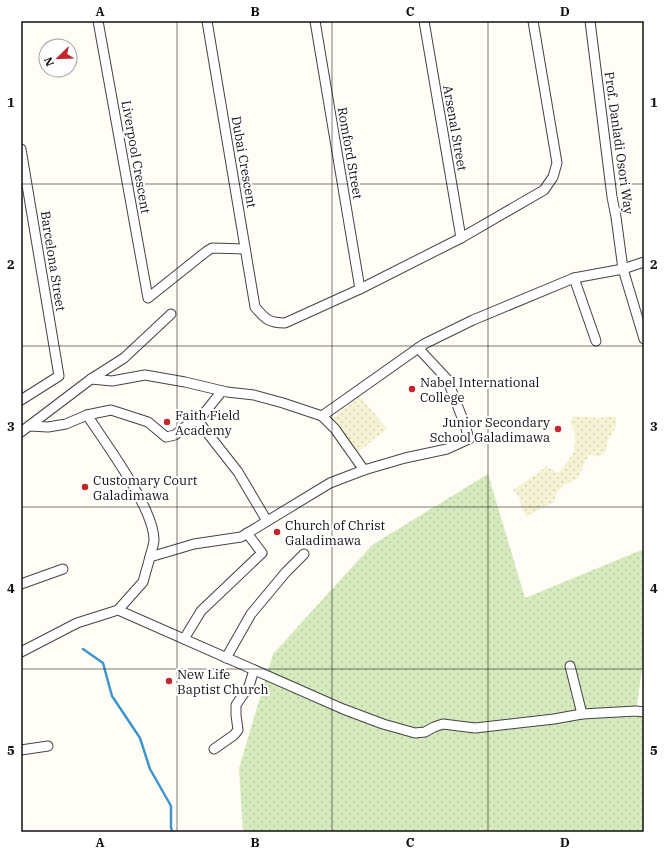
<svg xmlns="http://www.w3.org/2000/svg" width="665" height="853" font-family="'IBM Plex Serif',serif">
  <defs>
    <pattern id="farmland-dots" width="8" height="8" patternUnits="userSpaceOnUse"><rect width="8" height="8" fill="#f6f3d4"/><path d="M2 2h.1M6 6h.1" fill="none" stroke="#d2cfb5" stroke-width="1.8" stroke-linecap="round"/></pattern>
    <pattern id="grass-dots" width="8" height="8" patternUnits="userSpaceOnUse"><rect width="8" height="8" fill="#d5ebbd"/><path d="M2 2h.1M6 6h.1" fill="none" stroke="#b6c8a1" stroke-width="1.8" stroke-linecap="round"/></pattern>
  </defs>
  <rect width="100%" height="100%" fill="#fffdf5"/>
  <g fill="url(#farmland-dots)">
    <polygon points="360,396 387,429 358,452 332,419"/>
    <polygon points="574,416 599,418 616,416 616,426 607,442 606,451 599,457 590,454 586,460 578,478 564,485 558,491 553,502 527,516 523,511 519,497 513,490 538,473 546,466 558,473 565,465 574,452 575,432 570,422"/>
  </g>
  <polygon fill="url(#grass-dots)" points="488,474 525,598 644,549 644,655 636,711 644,712 644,832 243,832 239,768 273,654 372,545"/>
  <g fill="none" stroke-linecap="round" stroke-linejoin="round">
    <polyline stroke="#3f96cf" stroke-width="2.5" points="83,649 103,663 112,696 140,738 150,769 171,806 171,827 172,832"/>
    <defs>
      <g id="minor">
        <polyline points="98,21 148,298 207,251 212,248 245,249"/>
        <path d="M207,21L255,307C265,319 269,323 285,323L360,289L461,238L544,190L553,177L557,163L533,21"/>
        <polyline points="315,21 360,289"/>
        <polyline points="424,21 461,238"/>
        <polyline points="590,21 612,197 616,217 623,269 644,339"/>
        <polyline points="21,149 59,376 21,400"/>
        <polyline points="574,278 596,341"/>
        <polyline points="91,379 112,381 145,375 185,382 227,392 254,395 283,403 322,416 335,429 364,470"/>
        <polyline points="222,391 198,421 238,472 267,521"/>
        <polyline points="87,415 111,410 148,422 166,437 175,435 191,422 198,421"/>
        <polyline points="322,416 424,344 473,320 574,278 623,269 644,262"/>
        <path d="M29,426L48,427L66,424L87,415C106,444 153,507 154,539C154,545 151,552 150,557"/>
        <polyline points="21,432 91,379 124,358 171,314"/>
        <polyline points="21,584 63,569"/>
        <polyline points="118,610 343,709 383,724 415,733 425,732 434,727 443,724 475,728 554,719 582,714 636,711 644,712"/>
        <polyline points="184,639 201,611 262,553 247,533"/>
        <polyline points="21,652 77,623 118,610 143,582 150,557 194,544 241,537 330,483 364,470 405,458 447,449 469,439 465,425 447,379 418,348"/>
        <polyline points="226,658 251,614 286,572 304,554"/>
        <polyline points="570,666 582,714"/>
        <polyline points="214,749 234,735 238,730 236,715 236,705 249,686 254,670"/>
        <polyline points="21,750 48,746"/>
      </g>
    </defs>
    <use href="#minor" stroke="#444" stroke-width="11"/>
    <use href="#minor" stroke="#fff" stroke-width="9"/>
  </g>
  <path fill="none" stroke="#111" stroke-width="1" stroke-opacity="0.55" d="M177,21V832M332,21V832M488,21V832M21,184H644M21,346H644M21,507H644M21,669H644"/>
  <g fill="#c4262e" stroke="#fff" stroke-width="1.5">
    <circle cx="412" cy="389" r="4"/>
    <circle cx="167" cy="422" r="4"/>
    <circle cx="558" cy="429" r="4"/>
    <circle cx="85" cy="487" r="4"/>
    <circle cx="277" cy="532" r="4"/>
    <circle cx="169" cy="681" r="4"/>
  </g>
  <g text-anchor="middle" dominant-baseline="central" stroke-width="4" stroke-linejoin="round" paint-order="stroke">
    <g font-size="13" fill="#111" stroke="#fff">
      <text transform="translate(455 128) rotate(80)">Arsenal Street</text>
      <text transform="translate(619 143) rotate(82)">Prof. Danladi Osori Way</text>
      <text transform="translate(350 153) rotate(80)">Romford Street</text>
      <text transform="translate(136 157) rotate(80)">Liverpool Crescent</text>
      <text transform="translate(244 162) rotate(80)">Dubai Crescent</text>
      <text transform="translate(53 261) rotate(81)">Barcelona Street</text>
    </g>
    <g font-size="13" fill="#111" stroke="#fff" text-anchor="start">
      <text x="420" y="382">Nabel International<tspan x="420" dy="15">College</tspan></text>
      <text x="175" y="415">Faith Field<tspan x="175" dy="15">Academy</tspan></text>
      <text x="550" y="422" text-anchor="end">Junior Secondary<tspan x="550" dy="15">School Galadimawa</tspan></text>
      <text x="93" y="480">Customary Court<tspan x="93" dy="15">Galadimawa</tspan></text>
      <text x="285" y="525">Church of Christ<tspan x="285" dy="15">Galadimawa</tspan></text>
      <text x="177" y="674">New Life<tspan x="177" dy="15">Baptist Church</tspan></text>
    </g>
  </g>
  <rect width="665" height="853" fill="none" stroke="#ffffff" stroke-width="44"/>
  <g transform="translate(58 58) rotate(247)"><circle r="19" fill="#ffffff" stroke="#a0a0a0"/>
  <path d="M0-3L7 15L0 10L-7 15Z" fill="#c4262e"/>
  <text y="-6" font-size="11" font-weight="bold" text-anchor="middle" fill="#111111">N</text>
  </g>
  <rect x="22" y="22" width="621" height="809" fill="none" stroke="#111" stroke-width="1.5"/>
  <g font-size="13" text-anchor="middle" font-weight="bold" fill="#111">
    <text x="100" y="16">A</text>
    <text x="255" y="16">B</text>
    <text x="410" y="16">C</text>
    <text x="565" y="16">D</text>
    <text x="11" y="107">1</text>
    <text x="654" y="107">1</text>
    <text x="11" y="269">2</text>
    <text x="654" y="269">2</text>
    <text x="11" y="431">3</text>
    <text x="654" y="431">3</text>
    <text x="11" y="593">4</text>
    <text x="654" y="593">4</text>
    <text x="11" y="755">5</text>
    <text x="654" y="755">5</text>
    <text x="100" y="847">A</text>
    <text x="255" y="847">B</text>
    <text x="410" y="847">C</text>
    <text x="565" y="847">D</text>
  </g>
</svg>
